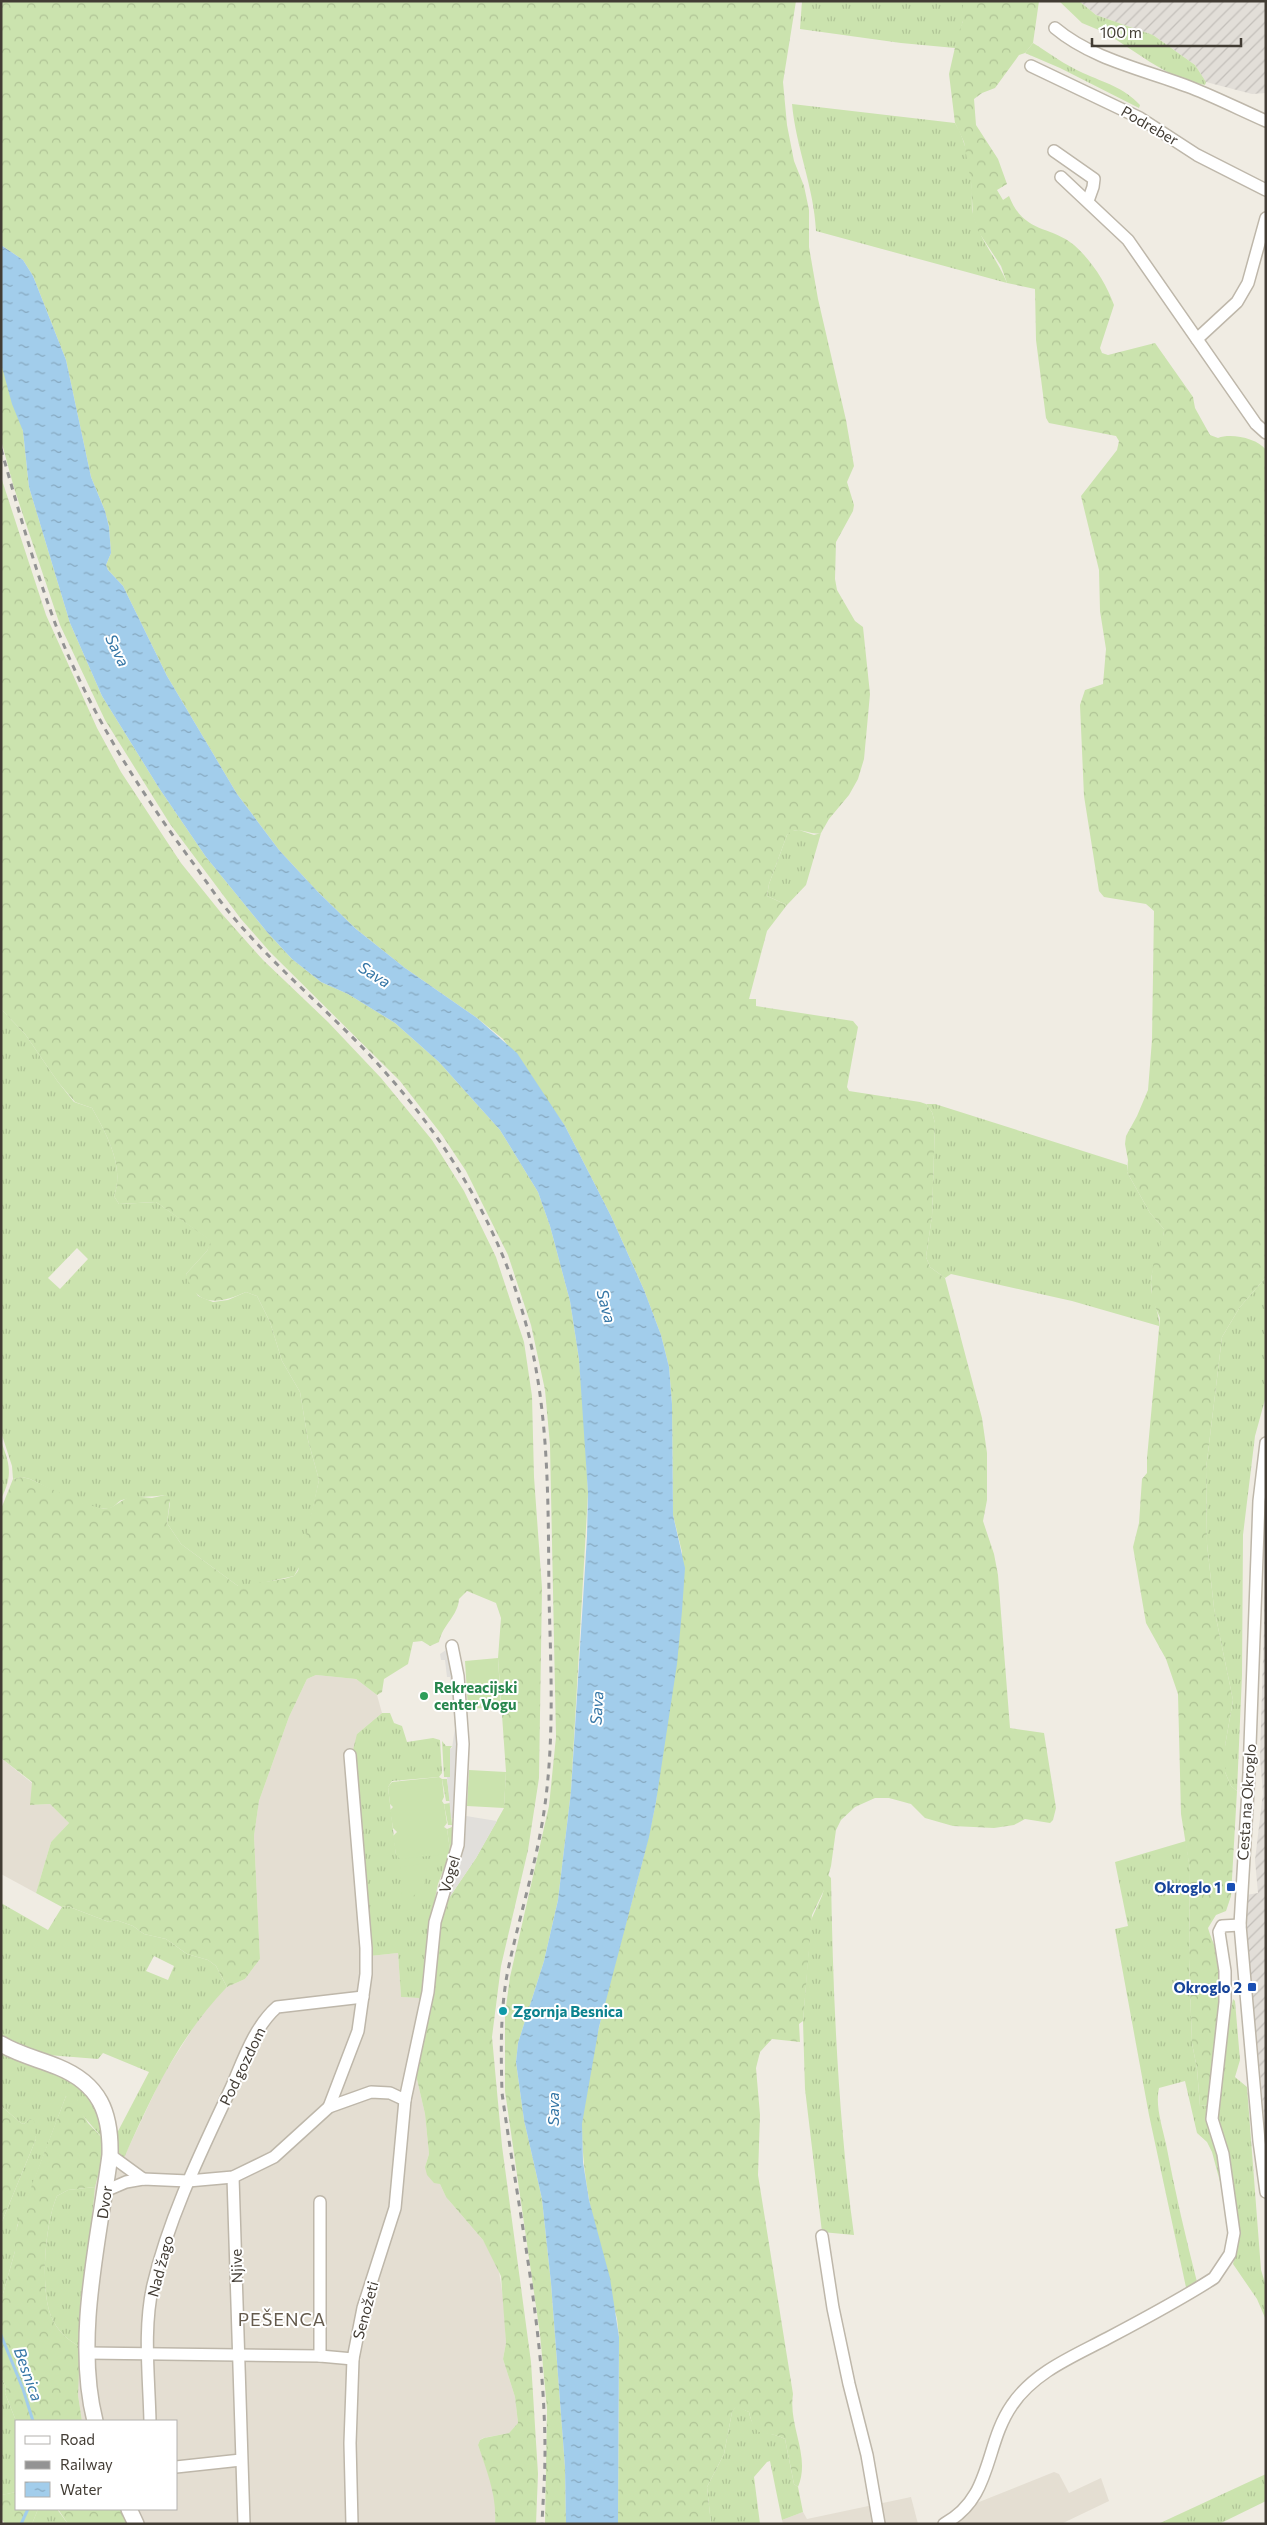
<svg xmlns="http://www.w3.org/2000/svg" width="1267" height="2525" font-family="Commissioner,sans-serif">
  <defs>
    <pattern id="industrial-furrows" width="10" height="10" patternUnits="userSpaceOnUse" patternTransform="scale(1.25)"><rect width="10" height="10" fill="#e2ded8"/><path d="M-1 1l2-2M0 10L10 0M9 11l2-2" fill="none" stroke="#c3bfba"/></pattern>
    <pattern id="grass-tufts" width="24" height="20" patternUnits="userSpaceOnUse" patternTransform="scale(1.25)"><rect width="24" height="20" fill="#cbe3ae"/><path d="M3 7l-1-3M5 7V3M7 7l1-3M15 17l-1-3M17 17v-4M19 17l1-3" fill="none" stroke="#b0c496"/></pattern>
    <pattern id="forest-crowns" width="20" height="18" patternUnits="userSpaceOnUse" patternTransform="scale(1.25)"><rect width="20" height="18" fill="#cbe3ae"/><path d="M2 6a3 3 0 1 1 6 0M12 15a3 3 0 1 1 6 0" fill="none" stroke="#b0c496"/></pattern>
    <pattern id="water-ripples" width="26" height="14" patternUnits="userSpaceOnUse" patternTransform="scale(1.25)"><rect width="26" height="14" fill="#a2cdeb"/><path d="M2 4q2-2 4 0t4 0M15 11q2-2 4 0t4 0" fill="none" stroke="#86a8bf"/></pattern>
  </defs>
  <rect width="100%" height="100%" fill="#f0ece3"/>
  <g fill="#e4ded2">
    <polygon points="316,1675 356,1679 377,1695 382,1713 357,1734 370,1956 398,1953 401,1997 419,1998 419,2014 434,1985 416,2075 425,2114 429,2154 425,2167 440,2184 446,2197 483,2240 498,2266 504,2302 506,2343 503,2359 515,2397 518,2423 509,2433 483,2438 480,2440 478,2445 493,2487 496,2506 495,2524 130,2524 123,2509 176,2509 176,2421 82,2421 78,2395 78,2366 95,2187 104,2154 117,2153 124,2157 162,2077 205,2009 227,1987 245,1979 260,1959 254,1836 259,1801 289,1717 307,1679"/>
    <polygon points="1,1758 32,1783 31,1805 50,1804 69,1823 51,1842 36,1893 1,1874"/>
    <polygon points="1054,2472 1059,2474 1069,2493 1101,2478 1109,2501 1061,2524 938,2524 959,2510"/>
    <polygon points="911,2497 918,2524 783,2524 782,2520 803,2512 807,2519"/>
  </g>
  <g fill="url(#industrial-furrows)">
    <polygon points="1079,1 1266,1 1266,93 1252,94 1206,82 1195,65 1153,35 1096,15"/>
    <polygon points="1266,1557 1266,2138 1247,1937 1246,1895 1258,1893 1255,1860 1263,1793 1260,1758"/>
  </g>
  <g fill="url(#grass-tufts)" fill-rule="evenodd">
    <polygon points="802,1 963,1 963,21 955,48 901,43 800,29"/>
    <polygon points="1059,1 1079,1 1096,15 1153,35 1195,65 1206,82 1205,85 1181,80 1150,62 1106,33 1082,23"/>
    <path d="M1033,43C1049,53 1065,65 1083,73C1105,83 1123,87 1140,105L1139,108L1060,68L1025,53Z"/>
    <path d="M792,104L955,123C967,142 970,168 972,190C972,199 971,209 974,217C981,242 998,260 1007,283L816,231C814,187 796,148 792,104Z"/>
    <polygon points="799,830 814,835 821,833 806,885 787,905 767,896 769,884 787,835 790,831"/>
    <path d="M1,1009L25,1034L58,1082L74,1102L92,1108C106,1133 125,1167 114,1196L119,1204L156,1202L212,1241L207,1251L186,1274L198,1296L213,1302L228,1300L246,1292L257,1296L270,1322L282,1361L300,1392L308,1440L319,1480L301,1564L294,1576L243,1587L238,1586L181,1544L167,1523L170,1503L165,1495C151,1498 136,1495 122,1500C118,1501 115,1507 110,1508C90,1513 48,1487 30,1479L22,1477L13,1479L12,1466L1,1432ZM77,1248L88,1259L60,1289L48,1278Z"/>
    <path d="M926,1104H935L1127,1165V1172L1150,1213L1164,1229C1165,1241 1151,1266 1151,1283C1150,1298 1160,1311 1159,1326L1072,1301L951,1274L945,1278L930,1267L926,1257L932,1216L935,1123L932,1112Z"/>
    <polygon points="1266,1277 1266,1396 1255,1436 1243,1535 1242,1675 1237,1791 1231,1786 1225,1772 1225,1746 1233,1700 1214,1608 1207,1544 1206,1469 1222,1337 1240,1307"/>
    <path d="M1,1441C10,1465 13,1475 1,1499Z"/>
    <polygon points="382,1713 390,1713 394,1723 402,1726 407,1742 433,1738 440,1740 442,1773 439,1777 392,1781 388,1787 396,1855 450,1850 447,1829 452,1827 453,1845 438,1884 430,1922 420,2019 419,1998 401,1997 398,1953 370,1956 353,1750 357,1734"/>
    <polygon points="442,1741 446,1746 452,1746 450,1749 450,1777 444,1777"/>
    <polygon points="442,1779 447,1779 450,1801 446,1801"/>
    <polygon points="450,1803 452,1825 448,1825 444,1804"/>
    <path d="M1186,1841L1190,1870L1189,1958L1192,2043L1197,2069L1200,2106L1209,2105L1223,2193L1212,2152L1207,2142L1197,2133L1185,2081L1159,2088C1155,2105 1162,2126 1166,2144C1175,2192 1186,2239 1198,2286L1187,2292L1149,2115L1115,1929L1128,1926L1115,1862Z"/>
    <path d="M828,1875L831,1878C833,1997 838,2117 854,2235L822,2232L805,2089L803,2021L811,1920L822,1896Z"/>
    <path d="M1,1903L48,1930L62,1907L67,1906L109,1922L116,1920L133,1926L144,1934L166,1939L187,1954L208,1960L216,1966L227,1987C180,2035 151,2097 124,2158L117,2153L116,2135L149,2072L103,2053L98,2059L48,2055L1,2040ZM154,1956L174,1966L168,1980L146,1971Z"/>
    <polygon points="1233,1999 1235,2001 1240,2060 1235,2077 1247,2087 1261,2270 1266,2286 1266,2320 1257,2299 1233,2264 1235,2254 1217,2120 1226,2035"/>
    <path d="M1,2051C35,2064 77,2073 96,2107C101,2116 102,2131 105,2141L66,2096L17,2226L15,2251L1,2301V2224L36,2139L30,2119L24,2124L21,2123L1,2106Z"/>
    <path d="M95,2187L80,2347C67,2339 57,2331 51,2316C40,2289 45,2223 57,2196L68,2190Z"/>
    <polygon points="1,2377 6,2387 5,2393 16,2421 16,2492 2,2495"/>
    <path d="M736,2406L749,2412C754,2438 769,2430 785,2439L794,2484L798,2487L803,2512L782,2520L770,2461L767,2462L754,2477L760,2524H711L707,2487L724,2454L732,2412Z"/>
    <polygon points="1266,2474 1266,2501 1219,2524 1158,2524"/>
    <polygon points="38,2509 57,2509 68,2524 32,2524"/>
  </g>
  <g fill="url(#forest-crowns)">
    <path d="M1,1H796L783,82L787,125L794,161L804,186L809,210V247L818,299L846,420L854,466L847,482L854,505L853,511L836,542L835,579L837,590L855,621L863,627L870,694L864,759L858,779L849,795L829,819L821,833C809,836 797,824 787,835L769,884L767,896L787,905L767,931L749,999H756V1006L853,1021L858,1027L847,1087L849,1091L920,1102L926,1104L932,1112L935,1123L932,1216L926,1257L930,1267L945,1278L982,1418L987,1453V1500L983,1521L994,1554L998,1575L1010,1728L1044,1733L1056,1808L1053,1820L1050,1823L1025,1819L1014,1825L994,1828L953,1826L925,1818L911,1804L889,1798H875L855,1807L841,1820L836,1830L831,1866L825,1888L812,1915L803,2021L799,2024L800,2042L772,2039L760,2052L756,2068L760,2115L758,2175L793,2394C788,2426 811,2456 798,2487L794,2484L785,2439C765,2428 756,2443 749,2412L736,2407L732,2412L724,2454L707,2487L711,2524H618L619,2337L617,2319C602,2256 582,2192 582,2126C582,2102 589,2078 593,2055C610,1970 639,1887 656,1802L682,1552L673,1515L672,1404L669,1367L661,1335L644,1290L611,1216L565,1126L503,1039L477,1018L405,968L356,929L317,891L279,850L237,794L167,676L123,586L108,570L106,565L111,553L109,527L105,511L91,477L66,360L33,276L23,260L1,245Z"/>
    <path d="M963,1H1039L1033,43L1025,53L1019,55L995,88L982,93L974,99L976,125L998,159L1007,184L997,190L1003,200L1009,196C1024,234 1049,225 1074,245C1092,261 1106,283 1114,305L1100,348L1102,353L1108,355L1155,343L1193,397L1195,408L1210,435L1218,438C1231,433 1257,438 1266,450V1277L1240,1307L1222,1337L1206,1469L1207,1544L1214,1608L1233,1700L1225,1746V1772L1231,1786L1237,1791L1231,1896L1226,1911L1216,1915L1208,1928C1210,1936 1214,1943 1216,1950C1226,1994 1215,2060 1209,2105L1200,2106L1197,2069L1192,2043L1189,1958L1190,1870L1181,1814L1178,1694L1166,1659L1146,1623L1133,1547L1139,1523L1142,1479L1147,1473V1458L1160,1318L1152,1299L1151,1282L1153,1265L1164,1233V1229L1150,1213L1127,1172L1128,1160L1125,1144L1126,1136L1137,1116L1148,1090L1152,1040L1154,911L1146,904L1104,897L1099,891L1084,796L1080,705L1085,690L1103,684L1106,649L1100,611L1099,570L1081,496L1117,450L1119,441L1116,436L1049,423L1046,418L1036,340L1035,289L1007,283L1001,266L978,231L973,216L971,182L964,142L955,123L949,74L958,34L963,21Z"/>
    <polygon points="1,310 2,351 23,431 29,487 70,623 102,696 159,788 206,857 267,932 292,959 321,982 348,994 395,1023 439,1062 500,1130 538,1192 550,1226 570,1301 579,1359 584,1417 588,1493 571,1791 558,1900 544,1961 518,2043 516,2062 524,2120 542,2199 551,2283 565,2467 566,2524 545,2524 547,2409 540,2334 505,2091 505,2014 510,1977 549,1806 556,1737 550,1445 545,1390 531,1325 508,1255 466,1171 442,1135 400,1081 270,952 241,919 170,824 105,720 60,625 14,488 1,440"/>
    <path d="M1,477L46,615L97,728L121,772L181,863L222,914L263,960L328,1022L381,1078L432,1140L464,1191L496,1257L524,1342L532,1396L534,1477L542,1588L539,1778L528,1850L501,1966L492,2037L502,2146L531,2362L538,2474L536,2524H495C497,2495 487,2472 478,2445L480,2440L484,2438L509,2433L518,2423L515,2397L503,2359L506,2343L501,2276L483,2240L446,2197L440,2184L434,2183L427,2175L425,2167L429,2154L425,2114L416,2075L434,1985L441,1916L449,1898L476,1858L504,1808L506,1772L498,1658L501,1618L496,1603L467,1591L459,1599C458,1616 443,1624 439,1642L430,1646L422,1641L413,1642L408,1664L384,1679L382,1692L377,1695L356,1679L316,1675L307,1679L289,1717L259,1801L254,1836L260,1959L245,1979L227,1987L216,1966L208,1960L187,1954L166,1939L144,1934L133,1926L116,1920L109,1922L67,1906L62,1907L36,1893L51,1842L69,1823L50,1804L30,1805L32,1782L1,1758V1509L13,1479L22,1477L30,1479L82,1503L104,1509L112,1507L130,1496L152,1498L165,1495L170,1499L167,1523L181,1544L238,1586L284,1579L294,1576L298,1571L319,1480L308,1440L300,1392L282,1361L270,1322L257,1296L246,1292C219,1304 196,1308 186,1274L207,1251L211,1241L156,1202L119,1204L114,1196C125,1167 106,1133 92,1108L75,1102L58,1082L25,1034L1,1009Z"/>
    <path d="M66,2096L73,2099L88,2123L105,2141L104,2154L95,2187L68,2190L57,2196C45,2223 40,2289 51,2316C57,2331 67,2339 80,2347L78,2395L82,2421H16L5,2393L6,2387L1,2377V2301L15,2251V2235L20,2216Z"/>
    <polygon points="1,2106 21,2123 24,2124 30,2119 34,2121 36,2139 1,2224"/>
    <polygon points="16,2492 16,2509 38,2509 32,2524 5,2524 1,2518 1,2495"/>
    <polygon points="58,2509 123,2509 130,2524 68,2524"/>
  </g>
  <g fill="#cbe3ae">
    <polygon points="498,1658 501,1707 468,1709 465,1661"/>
    <polygon points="469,1770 506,1772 504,1808 467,1806"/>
    <polygon points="439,1777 442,1779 444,1797 442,1801 444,1804 447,1823 444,1827 447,1829 450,1850 447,1854 400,1859 396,1855 393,1836 397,1832 393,1828 390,1810 393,1807 390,1804 388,1787 392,1782"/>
    <polygon points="423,1864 427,1867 424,1884 429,1886 427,1891 421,1889 409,1900 402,1894 400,1867"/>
  </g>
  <g fill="#e1dfdb">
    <polygon points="449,1648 460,1746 458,1779 455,1780 458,1818 451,1818 447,1777 450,1777 450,1749 452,1748 455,1728 450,1677 447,1677 445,1660 441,1660 440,1654"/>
    <polygon points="466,1816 497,1821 476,1858 449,1898 441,1916 461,1846"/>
  </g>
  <polygon fill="url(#water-ripples)" points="1,245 23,260 33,276 66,360 91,477 105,511 109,527 111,553 106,565 108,570 123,586 167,676 237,794 279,850 317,891 356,929 405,968 477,1018 517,1053 565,1126 611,1216 644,1290 661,1335 669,1367 672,1404 673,1515 685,1568 682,1611 677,1664 656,1802 649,1837 599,2027 582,2124 583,2162 589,2200 610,2278 619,2337 618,2524 566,2524 565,2467 551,2283 542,2199 524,2120 516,2062 518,2043 544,1961 558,1900 571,1791 587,1536 588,1493 579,1359 570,1301 550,1226 538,1192 500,1130 439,1062 395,1023 348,994 321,982 292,959 267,932 206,857 159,788 102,696 70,623 29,487 23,431 12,404 2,367"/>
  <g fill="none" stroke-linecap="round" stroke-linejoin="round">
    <g stroke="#a2cdeb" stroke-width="3">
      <polyline points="1,2335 23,2389 33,2421"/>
      <polyline points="21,2524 28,2509"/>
    </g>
    <defs>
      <g id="minor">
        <path d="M1055,28C1093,60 1146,70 1192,88C1217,98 1241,110 1266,121"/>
        <polyline points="1031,66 1140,118 1197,155 1266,190"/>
        <polyline points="1054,151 1094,179 1093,187 1088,201"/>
        <polyline points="1061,177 1128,240 1256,424 1266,433"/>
        <polyline points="1197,339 1237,302 1248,283 1266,218"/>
        <polyline points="1266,1443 1259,1501 1249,1773 1240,1925 1259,2141 1266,2192"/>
        <polyline points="329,2107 358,2031 366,1974 366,1948 350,1755"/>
        <polyline points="110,2155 143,2179"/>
        <polyline points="233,2177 244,2524"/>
        <polyline points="105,2191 126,2182 143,2179 188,2181 233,2177 274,2157 329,2107 371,2092 390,2093 405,2100"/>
        <polyline points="320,2202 320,2356"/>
        <polyline points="822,2236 833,2308 849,2384 867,2455 879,2524"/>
        <polyline points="88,2353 320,2356 353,2359"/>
        <path d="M150,2421C149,2377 143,2329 153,2285C169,2217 201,2152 231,2088C243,2061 254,2027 277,2007L363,1997"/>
        <polyline points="176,2467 241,2460"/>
        <polyline points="352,2524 350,2443 353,2359 363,2308 395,2208 405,2100 428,1992 435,1922 458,1845 463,1744 458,1676 452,1646"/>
        <path d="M944,2524C993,2498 984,2445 1012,2405C1034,2372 1074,2356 1108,2338C1144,2319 1180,2300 1214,2278L1230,2254L1234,2233L1223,2154L1212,2119L1225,2002V1971L1219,1932L1222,1926L1240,1925"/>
      </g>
      <g id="tertiary">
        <path d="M1,2044C19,2055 39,2059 58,2067C100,2084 111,2113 110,2155C99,2239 74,2338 95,2421"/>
        <polyline points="129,2509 136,2524"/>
      </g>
    </defs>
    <use href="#minor" stroke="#beb7aa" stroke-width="14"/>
    <use href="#tertiary" stroke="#beb7aa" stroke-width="18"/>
    <use href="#minor" stroke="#fff" stroke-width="11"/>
    <use href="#tertiary" stroke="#fff" stroke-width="15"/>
    <path stroke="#939393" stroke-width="3" stroke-dasharray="6 6" stroke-linecap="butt" d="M1,449C18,508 34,566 55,623C88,710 140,792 196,867C208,884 220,902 234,918C273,964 320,1004 362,1047C436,1124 495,1214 524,1317C550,1407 548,1504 549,1597C551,1673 555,1749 542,1824C533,1875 517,1925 507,1975C500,2014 501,2054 502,2093C518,2209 545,2334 545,2452C545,2476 543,2500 542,2524"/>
  </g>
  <circle fill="#2e9e5b" stroke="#fff" stroke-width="2" cx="424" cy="1696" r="5"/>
  <g fill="#1a4fb4" stroke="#fff" stroke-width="2">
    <rect x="1226" y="1882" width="10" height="10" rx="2.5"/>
    <rect x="1247" y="1982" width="10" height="10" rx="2.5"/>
  </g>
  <circle fill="#0f9aa8" stroke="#fff" stroke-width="2" cx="503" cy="2011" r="5"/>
  <g text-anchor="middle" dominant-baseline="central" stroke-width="4" stroke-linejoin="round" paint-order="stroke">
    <g font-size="15" fill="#423c34" stroke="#fff">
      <text transform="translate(1150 125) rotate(30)">Podreber</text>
      <text transform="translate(1246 1802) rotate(-86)">Cesta na Okroglo</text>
      <text transform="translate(449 1874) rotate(-73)">Vogel</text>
      <text transform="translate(242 2066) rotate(-64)">Pod gozdom</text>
      <text transform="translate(104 2202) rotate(-82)">Dvor</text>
      <text transform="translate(160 2266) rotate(-75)">Nad žago</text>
      <text transform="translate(236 2266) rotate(-92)">Njive</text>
      <text transform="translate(365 2310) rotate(-75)">Senožeti</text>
    </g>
    <g font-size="15" font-weight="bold" fill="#27864d" stroke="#fff" text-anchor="start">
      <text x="434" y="1687">Rekreacijski<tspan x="434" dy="17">center Vogu</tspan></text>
    </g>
    <g font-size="15" font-weight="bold" fill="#164399" stroke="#fff" text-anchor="end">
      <text x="1221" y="1887">Okroglo 1</text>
      <text x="1242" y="1987">Okroglo 2</text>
    </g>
    <g font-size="15" font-weight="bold" fill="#0d838f" stroke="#fff" text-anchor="start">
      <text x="513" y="2011">Zgornja Besnica</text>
    </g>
    <g font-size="16" font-style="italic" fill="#3576a6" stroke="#fff">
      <text transform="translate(118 650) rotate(64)">Sava</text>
      <text transform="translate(375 974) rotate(32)">Sava</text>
      <text transform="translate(607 1306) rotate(75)">Sava</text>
      <text transform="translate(596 1708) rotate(-87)">Sava</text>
      <text transform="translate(552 2109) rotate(-90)">Sava</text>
      <text transform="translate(29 2374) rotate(70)">Besnica</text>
    </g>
    <g font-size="18" letter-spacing="1" fill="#645a4c" stroke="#fff">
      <text x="282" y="2319">PEŠENCA</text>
    </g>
  </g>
  <rect width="1267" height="2525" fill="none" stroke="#423c34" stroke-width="5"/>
  <rect x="15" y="2420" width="162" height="90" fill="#ffffff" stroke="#b3b1ae"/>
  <rect x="25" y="2436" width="25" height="8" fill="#ffffff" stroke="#b3b1ae"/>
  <text x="60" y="2445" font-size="15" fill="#423c34">Road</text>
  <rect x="25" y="2461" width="25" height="8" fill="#939393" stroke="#b3b1ae"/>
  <text x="60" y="2470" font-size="15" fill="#423c34">Railway</text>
  <rect x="25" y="2482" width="25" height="15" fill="url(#water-ripples)" stroke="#b3b1ae"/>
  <text x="60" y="2495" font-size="15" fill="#423c34">Water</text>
  <path d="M1092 38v8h149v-8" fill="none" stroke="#423c34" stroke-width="2.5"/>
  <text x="1100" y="38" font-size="15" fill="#423c34" stroke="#ffffff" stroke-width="4" paint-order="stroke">100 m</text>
</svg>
